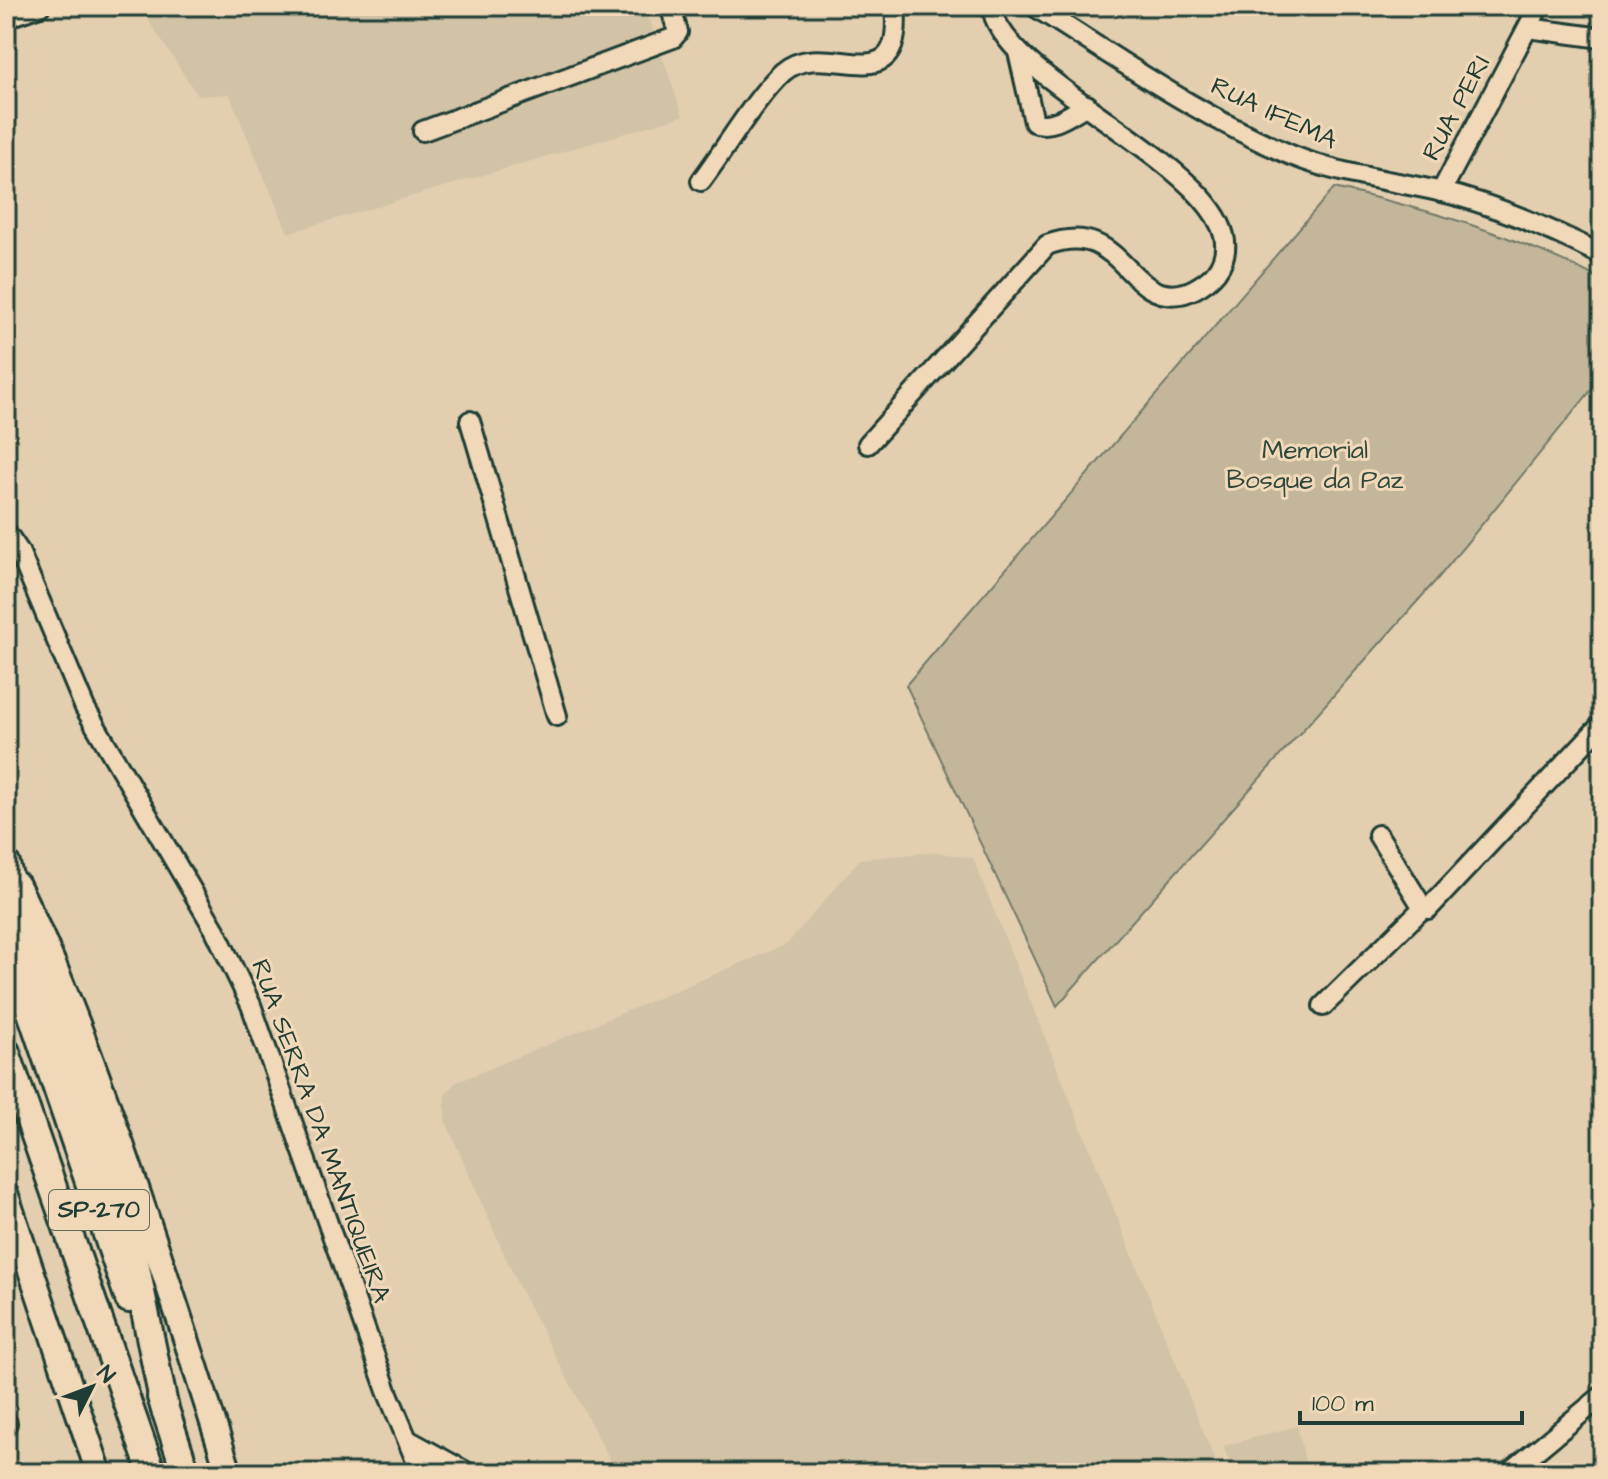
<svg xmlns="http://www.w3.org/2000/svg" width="1608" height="1479" font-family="'Architects Daughter',sans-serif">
  <rect width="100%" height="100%" fill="#e3cfb0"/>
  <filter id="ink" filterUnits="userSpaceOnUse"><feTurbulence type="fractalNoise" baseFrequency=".0125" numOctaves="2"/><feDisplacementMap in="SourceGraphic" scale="16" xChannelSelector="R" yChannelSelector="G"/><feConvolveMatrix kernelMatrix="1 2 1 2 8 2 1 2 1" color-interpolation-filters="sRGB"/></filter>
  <g filter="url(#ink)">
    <g fill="#d2c3a6">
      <polygon points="139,6 645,6 683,116 288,233 229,94 198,96"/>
      <polygon points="935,852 973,858 1220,1473 617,1473 516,1281 445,1120 445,1095 455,1083 787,944 860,859"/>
      <polygon points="1297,1426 1308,1473 1233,1473 1223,1446"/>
    </g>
    <path fill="#c3b69b" stroke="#717a68" stroke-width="2" d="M1334,188C1428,209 1517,235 1602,280V377L1439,577L1057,1006L906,685Z"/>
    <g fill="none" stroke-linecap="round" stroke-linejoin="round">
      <defs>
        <g id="minor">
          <path d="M1034,6C1117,58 1200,117 1291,155C1339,175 1389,180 1438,191C1494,204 1551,229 1602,255"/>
          <polyline points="6,18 40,6"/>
          <polyline points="1528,28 1602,38"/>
          <path d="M1018,52L1034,122C1052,130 1072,113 1087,105"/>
          <polyline points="423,131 673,38 678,32 670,6"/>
          <path d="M701,181C724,151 757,95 783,72C826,34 905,109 895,6"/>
          <polyline points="1441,192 1539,6"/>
          <polyline points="470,421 557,716"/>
          <path d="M868,444L1047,245C1122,217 1126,303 1180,294C1193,292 1209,281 1216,272C1279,187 998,87 992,6"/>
          <polyline points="6,532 19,551 85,708 215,930 251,1005 387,1391 421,1473"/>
          <polyline points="1378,835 1420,903 1428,909 1602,724"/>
          <polyline points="1323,1006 1424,907"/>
          <polyline points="6,1423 7,1423"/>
          <polyline points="408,1440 468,1473"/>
          <polyline points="1509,1473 1602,1396"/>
        </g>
        <g id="major">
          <path d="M17,885C54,960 83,1037 111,1116C153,1234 191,1353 229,1473"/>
          <polyline points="6,1196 99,1473"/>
        </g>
        <g id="highway">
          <polyline points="6,864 21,926 126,1218 165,1410"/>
          <polyline points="6,949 32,1015 129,1299"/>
          <polyline points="6,1052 152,1473"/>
          <polyline points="161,1397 186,1473"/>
        </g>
      </defs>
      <use href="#minor" stroke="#1f3d34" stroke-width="24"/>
      <use href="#major" stroke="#1f3d34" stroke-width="30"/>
      <use href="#highway" stroke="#1f3d34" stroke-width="32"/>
      <use href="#minor" stroke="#f0d8b8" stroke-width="18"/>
      <use href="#major" stroke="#f0d8b8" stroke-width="24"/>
      <use href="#highway" stroke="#f0d8b8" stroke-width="26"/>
    </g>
  </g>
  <g text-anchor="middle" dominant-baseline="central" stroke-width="6" stroke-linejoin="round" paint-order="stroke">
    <rect fill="#f0d8b8" stroke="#5e6c5c" stroke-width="2" x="49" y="1190" width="100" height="40" rx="6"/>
    <g font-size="24" font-weight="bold" fill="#1f3d34">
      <text x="99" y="1210">SP-270</text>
    </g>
    <g font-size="26" fill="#1f3d34" stroke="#f0d8b8">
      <text transform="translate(1456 108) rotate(-62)">RUA PERI</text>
      <text transform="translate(1274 113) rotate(25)">RUA IFEMA</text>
      <text transform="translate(321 1131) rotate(70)">RUA SERRA DA MANTIQUEIRA</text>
    </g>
    <g font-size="26" fill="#2f493e" stroke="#f0d8b8">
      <text x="1315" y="450">Memorial<tspan x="1315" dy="30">Bosque da Paz</tspan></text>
    </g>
  </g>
  <rect width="1608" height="1479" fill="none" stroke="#f0d8b8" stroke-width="32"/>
  <rect x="16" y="16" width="1576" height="1447" fill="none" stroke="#1f3d34" stroke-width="3" filter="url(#ink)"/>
  <g transform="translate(92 1387) rotate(48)" stroke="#f0d8b8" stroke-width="6" paint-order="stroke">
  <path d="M0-6L14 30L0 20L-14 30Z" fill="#1f3d34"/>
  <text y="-12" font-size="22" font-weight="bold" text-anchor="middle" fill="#1f3d34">N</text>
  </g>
  <path d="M1300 1411v12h222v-12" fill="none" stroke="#1f3d34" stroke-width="4"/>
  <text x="1312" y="1411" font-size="24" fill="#1f3d34" stroke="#f0d8b8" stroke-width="6" paint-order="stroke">100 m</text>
</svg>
